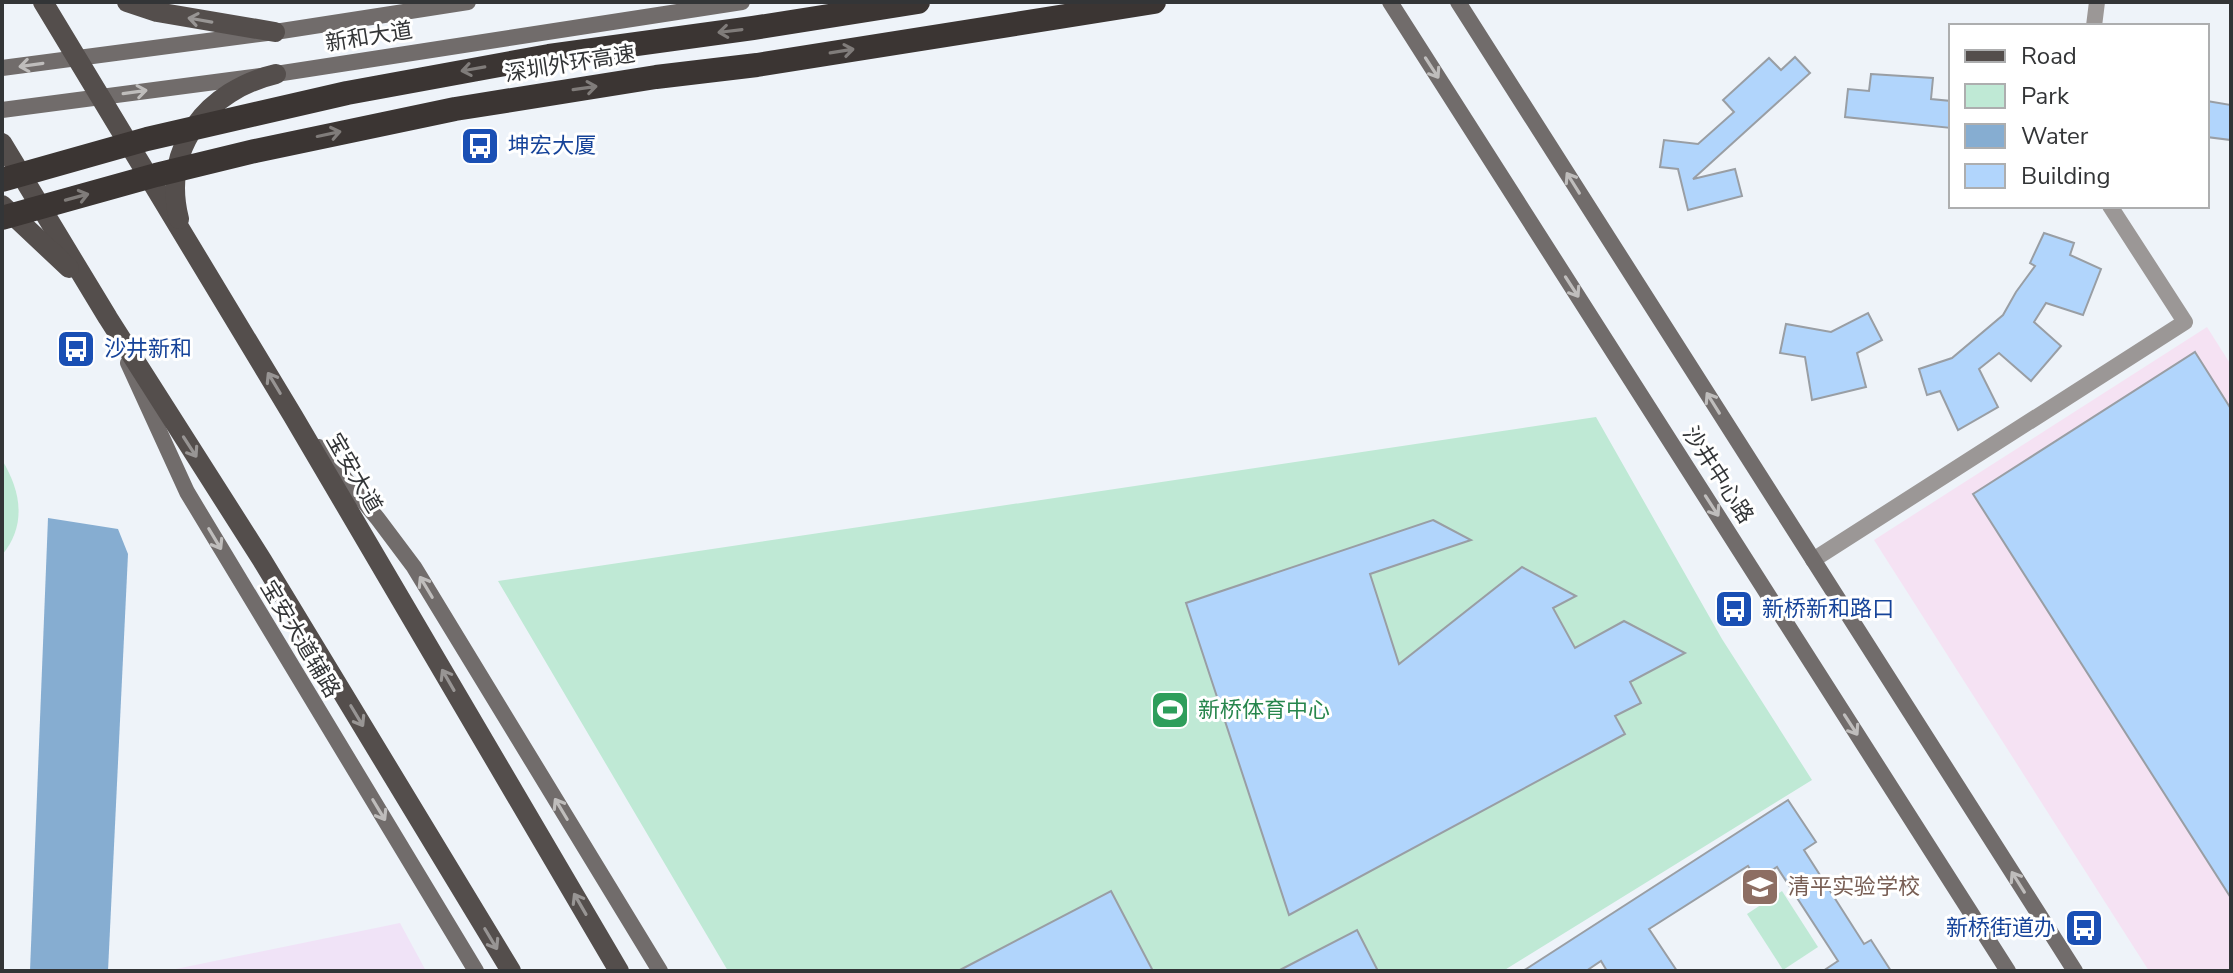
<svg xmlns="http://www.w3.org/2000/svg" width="2233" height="973" font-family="'Nunito Sans','Noto Sans SC',sans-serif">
  <rect width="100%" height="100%" fill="#eef3f9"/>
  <polygon fill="#f0e3f7" points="400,923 426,971 166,971"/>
  <polygon fill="#f5e2f3" points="2207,327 2231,365 2231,971 2149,971 1874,540"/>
  <g fill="#bfe9d5">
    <polygon points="1596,417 1722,639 1812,780 1503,971 728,971 498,581"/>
    <path d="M2,460C21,491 27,525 2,555Z"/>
    <polygon points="1782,891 1818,947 1783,970 1747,914"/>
  </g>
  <polygon fill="#86add1" points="48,518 118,529 128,554 108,971 30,971"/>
  <g fill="#b1d5fc" stroke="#999ea4" stroke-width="2">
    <polygon points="1795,57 1810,73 1693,179 1735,169 1742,196 1688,210 1678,169 1660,167 1664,140 1698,144 1734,112 1723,100 1769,58 1781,70"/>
    <polygon points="1871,74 1933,78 1931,99 1951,101 1951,128 1845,117 1848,89 1869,91"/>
    <polygon points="2207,101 2231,105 2231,140 2207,137"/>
    <polygon points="2044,233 2074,243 2070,255 2101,269 2083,315 2046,303 2034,322 2061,346 2031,381 1999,353 1979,369 1998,407 1958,430 1940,391 1927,395 1919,369 1952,358 2003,315 2016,292 2035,266 2030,263"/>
    <polygon points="1868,313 1882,340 1857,353 1866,387 1812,400 1805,357 1780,353 1786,324 1831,332"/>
    <polygon points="2195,352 2231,409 2231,898 1973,494"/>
    <polygon points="1433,520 1471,540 1370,574 1399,664 1522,567 1576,596 1553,608 1575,648 1624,621 1685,653 1630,682 1641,703 1615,716 1625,734 1289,915 1186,603"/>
    <polygon points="1788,800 1816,842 1804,850 1864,944 1871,940 1891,971 1823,971 1838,961 1777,867 1757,880 1748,866 1649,929 1677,971 1607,971 1601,961 1586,971 1523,971"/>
    <polygon points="1111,891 1153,971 958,971"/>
    <polygon points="1357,930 1378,971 1278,971"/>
  </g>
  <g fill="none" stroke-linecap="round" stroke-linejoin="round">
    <g stroke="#9b9796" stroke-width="16">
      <polyline points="2094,26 2097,2"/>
      <polyline points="1813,560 2185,322 2110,206"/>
    </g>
    <g stroke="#716c6b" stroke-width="16">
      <polyline points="1390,2 2008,971"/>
      <polyline points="1458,2 2075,971"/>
      <polyline points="2,68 275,32 468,2"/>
      <polyline points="2,110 276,74 742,2"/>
      <polyline points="128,363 187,492 476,971"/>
      <polyline points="319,447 378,519 414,567 660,971"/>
    </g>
    <g stroke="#544e4c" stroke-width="20">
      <polyline points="43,2 293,416 619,971"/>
      <polyline points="127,2 157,12 275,32"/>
      <polyline points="2,143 108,318 262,560 511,971"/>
      <polyline points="2,205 69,268"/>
      <path d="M179,219C161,147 208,90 276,74"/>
    </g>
    <g stroke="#3b3533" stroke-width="24">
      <polyline points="2,180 147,139 347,93 549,56 753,28 918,2"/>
      <polyline points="2,218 156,175 255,151 455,109 656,77 757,65 1154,2"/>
    </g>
  </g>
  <defs><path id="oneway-shaft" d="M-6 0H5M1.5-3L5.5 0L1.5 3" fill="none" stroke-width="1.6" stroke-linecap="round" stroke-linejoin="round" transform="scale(2)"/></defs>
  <g stroke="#989594">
    <use href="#oneway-shaft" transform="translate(200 20) rotate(-170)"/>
    <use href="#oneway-shaft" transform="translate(274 383) rotate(-121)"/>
    <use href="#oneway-shaft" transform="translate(190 447) rotate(57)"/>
    <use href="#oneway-shaft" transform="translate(448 680) rotate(-120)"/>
    <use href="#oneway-shaft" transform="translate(357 716) rotate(59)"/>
    <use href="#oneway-shaft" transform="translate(580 904) rotate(-120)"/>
    <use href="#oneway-shaft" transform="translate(491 939) rotate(59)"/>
  </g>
  <g stroke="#807c7a">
    <use href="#oneway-shaft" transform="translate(730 31) rotate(173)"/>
    <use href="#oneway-shaft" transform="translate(842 51) rotate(-9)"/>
    <use href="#oneway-shaft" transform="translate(473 69) rotate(170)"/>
    <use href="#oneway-shaft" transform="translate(585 88) rotate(-8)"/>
    <use href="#oneway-shaft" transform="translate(329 134) rotate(-12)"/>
    <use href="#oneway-shaft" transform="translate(77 197) rotate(-15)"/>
  </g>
  <g stroke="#bfbdbc">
    <use href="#oneway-shaft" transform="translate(31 65) rotate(172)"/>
    <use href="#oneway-shaft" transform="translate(1432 68) rotate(57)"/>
    <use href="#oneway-shaft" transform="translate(135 92) rotate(-8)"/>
    <use href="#oneway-shaft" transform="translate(1573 183) rotate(-122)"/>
    <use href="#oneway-shaft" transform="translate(1572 287) rotate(57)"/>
    <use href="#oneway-shaft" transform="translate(1713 403) rotate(-122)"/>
    <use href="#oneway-shaft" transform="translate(1712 506) rotate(57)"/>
    <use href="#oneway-shaft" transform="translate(215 539) rotate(59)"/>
    <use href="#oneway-shaft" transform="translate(426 587) rotate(-121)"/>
    <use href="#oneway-shaft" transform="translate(1851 725) rotate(57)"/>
    <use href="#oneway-shaft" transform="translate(561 809) rotate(-121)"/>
    <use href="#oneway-shaft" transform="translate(379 810) rotate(59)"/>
    <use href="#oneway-shaft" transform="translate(2018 882) rotate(-122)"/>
  </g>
  <defs>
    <symbol id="bus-square" viewBox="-11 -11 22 22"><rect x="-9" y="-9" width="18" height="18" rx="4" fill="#1a4fb4" stroke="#fff"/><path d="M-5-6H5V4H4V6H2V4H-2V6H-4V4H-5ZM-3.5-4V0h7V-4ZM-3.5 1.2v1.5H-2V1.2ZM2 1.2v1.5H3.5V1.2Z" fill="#fff"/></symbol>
    <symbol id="stadium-square" viewBox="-11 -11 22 22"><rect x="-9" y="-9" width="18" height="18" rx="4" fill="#2e9e5b" stroke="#fff"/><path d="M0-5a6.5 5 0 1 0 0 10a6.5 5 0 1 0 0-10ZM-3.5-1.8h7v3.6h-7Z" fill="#fff"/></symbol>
    <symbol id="school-square" viewBox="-11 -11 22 22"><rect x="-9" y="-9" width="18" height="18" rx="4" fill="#8d6e63" stroke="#fff"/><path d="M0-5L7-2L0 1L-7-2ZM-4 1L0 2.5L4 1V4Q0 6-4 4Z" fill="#fff"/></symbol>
  </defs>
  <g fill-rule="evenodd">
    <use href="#bus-square" x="458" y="124" width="44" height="44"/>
    <use href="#bus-square" x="54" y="327" width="44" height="44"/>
    <use href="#bus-square" x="1712" y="587" width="44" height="44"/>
    <use href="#stadium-square" x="1148" y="688" width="44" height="44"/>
    <use href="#school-square" x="1738" y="865" width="44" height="44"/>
    <use href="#bus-square" x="2062" y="906" width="44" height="44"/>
  </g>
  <g text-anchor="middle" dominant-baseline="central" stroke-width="6" stroke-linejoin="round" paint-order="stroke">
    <g font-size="22" fill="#333537" stroke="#fff">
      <text transform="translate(369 37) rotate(-9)">新和大道</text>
      <text transform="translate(570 64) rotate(-9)">深圳外环高速</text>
      <text transform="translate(354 473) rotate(60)">宝安大道</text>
      <text transform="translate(1718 475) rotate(57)">沙井中心路</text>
      <text transform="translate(300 639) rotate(59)">宝安大道辅路</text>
    </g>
    <g font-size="22" fill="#164399" stroke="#fff" text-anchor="start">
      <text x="508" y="146">坤宏大厦</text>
      <text x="104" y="349">沙井新和</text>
      <text x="1762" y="609">新桥新和路口</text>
      <text x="2056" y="928" text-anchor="end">新桥街道办</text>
    </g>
    <g font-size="22" fill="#27864d" stroke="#fff" text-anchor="start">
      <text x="1198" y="710">新桥体育中心</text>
    </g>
    <g font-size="22" fill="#785e54" stroke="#fff" text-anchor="start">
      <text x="1788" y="887">清平实验学校</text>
    </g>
  </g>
  <rect width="2233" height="973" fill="none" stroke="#333537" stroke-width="8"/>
  <rect x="1949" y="24" width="260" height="184" fill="#ffffff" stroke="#adaeaf" stroke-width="2"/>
  <rect x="1965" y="50" width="40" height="12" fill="#544e4c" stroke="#adaeaf" stroke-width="2"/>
  <text x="2021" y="64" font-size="24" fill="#333537">Road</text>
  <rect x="1965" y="84" width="40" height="24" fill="#bfe9d5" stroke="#adaeaf" stroke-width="2"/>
  <text x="2021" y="104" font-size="24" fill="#333537">Park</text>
  <rect x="1965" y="124" width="40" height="24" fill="#86add1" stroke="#adaeaf" stroke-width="2"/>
  <text x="2021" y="144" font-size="24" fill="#333537">Water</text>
  <rect x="1965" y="164" width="40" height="24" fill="#b1d5fc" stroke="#adaeaf" stroke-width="2"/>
  <text x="2021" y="184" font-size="24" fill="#333537">Building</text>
</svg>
